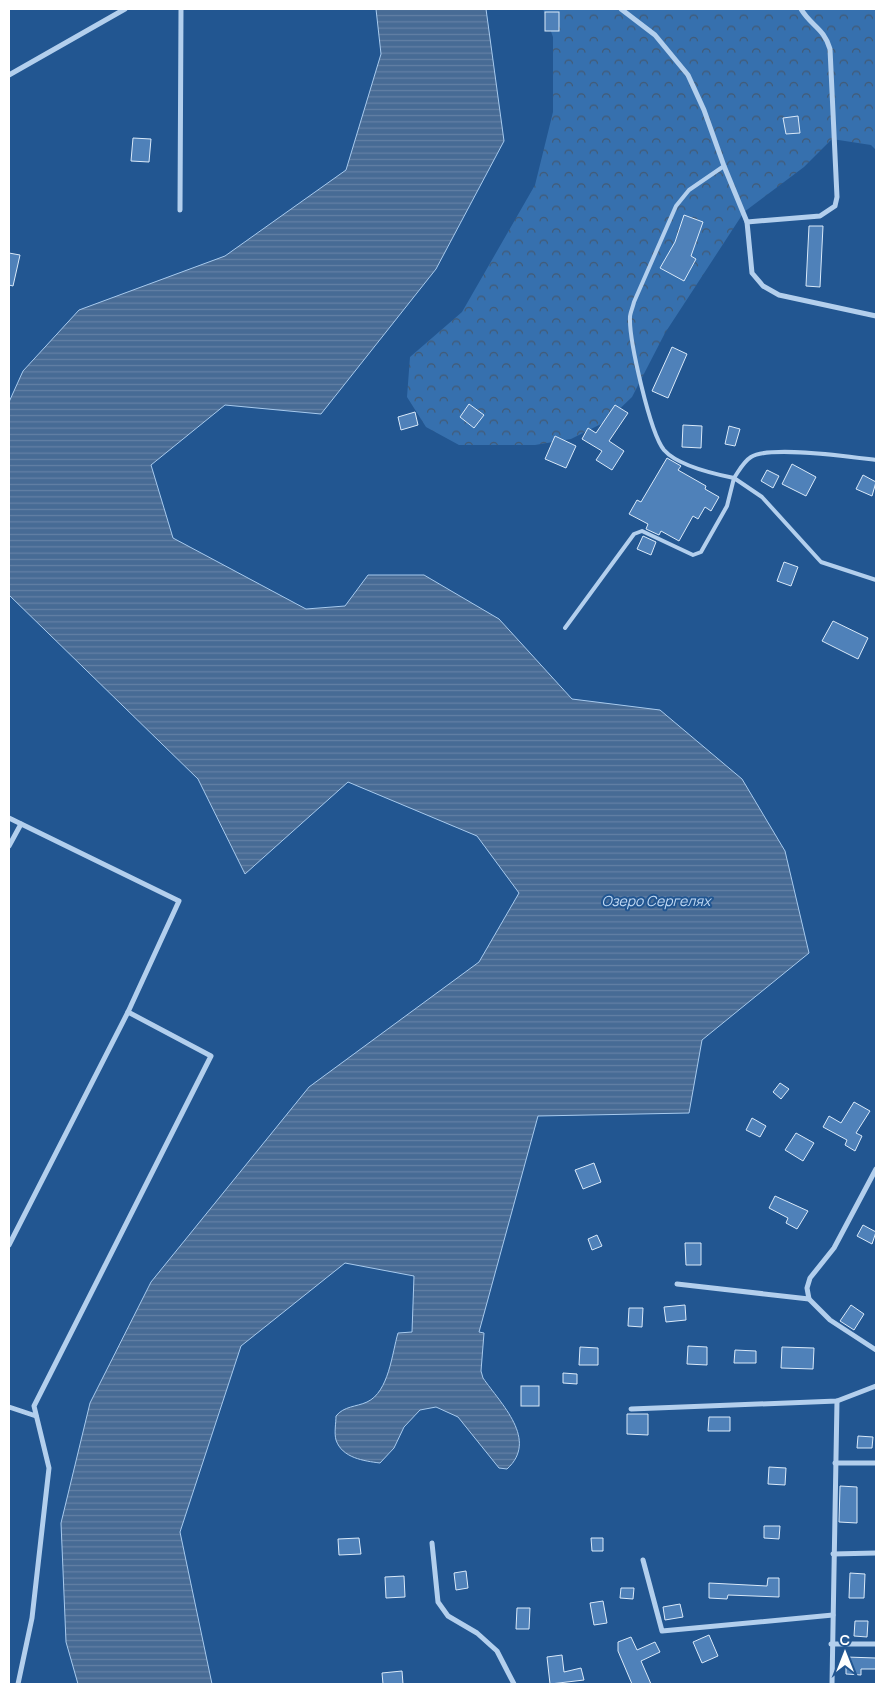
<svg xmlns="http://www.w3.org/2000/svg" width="885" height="1693" font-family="Manrope,sans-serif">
  <defs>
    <pattern id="forest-crowns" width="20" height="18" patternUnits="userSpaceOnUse" patternTransform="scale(1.25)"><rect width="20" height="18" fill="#3670ae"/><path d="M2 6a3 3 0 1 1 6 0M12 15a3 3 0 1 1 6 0" fill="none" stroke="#435a73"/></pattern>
    <pattern id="water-rules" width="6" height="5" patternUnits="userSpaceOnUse" patternTransform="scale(1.25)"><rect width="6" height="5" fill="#476b95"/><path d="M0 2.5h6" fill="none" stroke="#6381a5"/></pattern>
  </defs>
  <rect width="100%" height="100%" fill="#225691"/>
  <polygon fill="url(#forest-crowns)" points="543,9 876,9 876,150 871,145 832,139 804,167 744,212 665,333 632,397 607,421 571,439 535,445 459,445 426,427 407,397 410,357 462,312 535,185 553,112 553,37"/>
  <path fill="url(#water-rules)" stroke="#a7caee" d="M376,9H486L504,141L436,269L321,414L225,405L151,465L173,538L306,609L345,606L368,575H424L499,619L572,699L660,710L742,779L785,851L809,953L702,1040L689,1113L538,1116L479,1332L484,1333L481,1371L483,1378C501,1404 539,1440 507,1469L499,1468L458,1417L436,1407L420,1410L404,1427L394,1448L380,1463C364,1461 342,1458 336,1440C334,1433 336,1423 336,1416C344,1406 356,1407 367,1402C389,1392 392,1353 398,1333L412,1332L414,1276L345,1263L241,1346L180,1532L212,1684H78L66,1642L61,1523L90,1403L151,1282L309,1087L479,962L519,893L477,836L348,782L245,874L198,779L9,595V402L23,371L79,310L225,256L346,170L381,54Z"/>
  <g fill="#4f81b9" stroke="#d9e9f9">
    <rect x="545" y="12" width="14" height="19"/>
    <polygon points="798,116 800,133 786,134 783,118"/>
    <polygon points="133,138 151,139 149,162 131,161"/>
    <polygon points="684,215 703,222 691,256 696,259 684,281 660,268 675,242"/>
    <polygon points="809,226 823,226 820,287 806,286"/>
    <polygon points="9,253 20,255 13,286 9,285"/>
    <polygon points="672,347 687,354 668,398 652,391"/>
    <polygon points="469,404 484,415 474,428 460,417"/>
    <polygon points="615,405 628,413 609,441 624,451 612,470 596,460 602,451 582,439 588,428 596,433"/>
    <polygon points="415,412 418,425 401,430 398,417"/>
    <polygon points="683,425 702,426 701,448 682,447"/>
    <polygon points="729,426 740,429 735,446 725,444"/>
    <polygon points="555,436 576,446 566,468 545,459"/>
    <polygon points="667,458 681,466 678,470 706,486 705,489 719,497 711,511 705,507 698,519 693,516 679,541 661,531 659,535 646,529 648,524 629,514 637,500 641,502"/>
    <polygon points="792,464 816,477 806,496 782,484"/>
    <polygon points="767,470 779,476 773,488 761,481"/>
    <polygon points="863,475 876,482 872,496 856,489"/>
    <polygon points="643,536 656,542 651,555 637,549"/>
    <polygon points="784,562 798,567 791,586 777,581"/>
    <polygon points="833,621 868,638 858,659 822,641"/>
    <polygon points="780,1083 789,1089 781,1099 773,1092"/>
    <polygon points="854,1102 870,1111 856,1133 862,1136 855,1151 845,1145 847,1140 823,1127 829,1116 841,1123"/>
    <polygon points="752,1118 766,1126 760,1137 746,1130"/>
    <polygon points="796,1133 814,1143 803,1161 785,1150"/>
    <polygon points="594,1163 601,1182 583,1189 575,1170"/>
    <polygon points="775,1196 808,1211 797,1229 786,1223 788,1218 769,1208"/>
    <polygon points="863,1225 876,1232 872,1244 857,1236"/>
    <polygon points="597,1235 602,1246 592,1250 588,1239"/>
    <polygon points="685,1243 701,1243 701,1265 686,1265"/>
    <polygon points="685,1305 686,1320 666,1322 664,1307"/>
    <polygon points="851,1305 864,1314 854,1330 840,1321"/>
    <polygon points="629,1308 643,1308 642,1327 628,1326"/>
    <polygon points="688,1346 707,1347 707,1365 687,1364"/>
    <polygon points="580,1347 598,1348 598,1365 579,1365"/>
    <polygon points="782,1347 814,1348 813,1369 781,1368"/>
    <polygon points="735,1350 756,1351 756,1363 734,1363"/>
    <polygon points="563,1373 577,1374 577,1384 563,1383"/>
    <rect x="521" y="1386" width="18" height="20"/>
    <polygon points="627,1414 648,1414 648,1435 627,1434"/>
    <polygon points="709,1417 730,1417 730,1431 708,1431"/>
    <polygon points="858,1436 873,1437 872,1448 857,1448"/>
    <polygon points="769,1467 786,1468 785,1485 768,1484"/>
    <polygon points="840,1486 857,1487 857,1523 839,1522"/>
    <polygon points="764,1526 780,1526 779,1539 764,1538"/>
    <polygon points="359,1538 361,1554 339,1555 338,1539"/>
    <polygon points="591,1538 603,1538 603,1551 592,1551"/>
    <polygon points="466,1571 468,1588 456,1590 454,1573"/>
    <polygon points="850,1573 865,1574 864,1598 849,1598"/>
    <polygon points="404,1576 405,1597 386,1598 385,1577"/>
    <polygon points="768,1578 779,1578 779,1597 728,1595 727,1599 709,1598 709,1583 767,1586"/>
    <polygon points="621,1588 634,1588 633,1599 620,1598"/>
    <polygon points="603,1601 607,1623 594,1625 590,1603"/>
    <polygon points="680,1604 683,1617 665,1620 663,1607"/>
    <polygon points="517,1608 530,1608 529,1629 516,1629"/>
    <polygon points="855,1621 868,1621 867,1637 854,1636"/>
    <polygon points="709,1635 718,1656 702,1663 693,1642"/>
    <polygon points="631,1637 637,1650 655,1642 660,1652 641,1661 651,1684 632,1684 618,1651 618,1642"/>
    <polygon points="562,1655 564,1672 581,1668 584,1680 550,1684 547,1657"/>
    <polygon points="846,1657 876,1658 876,1669 861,1669 861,1675 846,1674"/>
    <polygon points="402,1671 403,1684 383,1684 382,1673"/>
  </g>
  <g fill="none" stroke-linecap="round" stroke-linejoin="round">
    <g stroke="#b3cfed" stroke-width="4">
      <path d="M724,166L689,190L676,206L634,302C633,307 630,313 630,317C629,340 650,433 664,450C678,466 714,474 734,478C739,471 743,462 751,457C770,445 852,457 876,460"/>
      <polyline points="565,628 634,534 642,531 693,555 701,552 727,506 734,478 762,497 821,562 876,580"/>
    </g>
    <g stroke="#b3cfed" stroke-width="5">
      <polyline points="621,9 655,35 688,75 704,110 724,166 747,222 752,273 763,286 779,295 876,316"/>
      <polyline points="9,75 125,9"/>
      <polyline points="180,210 181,9"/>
      <path d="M747,222L820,216L835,206L837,197L830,49C824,28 811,26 801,9"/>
      <polyline points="9,818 179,901 128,1012 9,1245"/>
      <polyline points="9,846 21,824"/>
      <polyline points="677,1284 809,1299 830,1320 876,1350"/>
      <polyline points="809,1299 807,1288 810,1278 834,1248 876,1169"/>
      <polyline points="9,1407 36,1416"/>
      <polyline points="631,1409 837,1401 876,1386"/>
      <polyline points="835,1463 876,1463"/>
      <polyline points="432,1543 438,1602 448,1616 477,1633 497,1651 514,1684"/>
      <polyline points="833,1554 876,1553"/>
      <polyline points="643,1560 662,1631 833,1615"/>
      <polyline points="831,1644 876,1644"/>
      <polyline points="18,1684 32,1618 49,1468 34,1406 211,1056 128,1012"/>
      <polyline points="832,1684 837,1401"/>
    </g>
  </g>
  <g text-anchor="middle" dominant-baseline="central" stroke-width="4" stroke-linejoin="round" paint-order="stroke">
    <g font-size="14" font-style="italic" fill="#c0d9f4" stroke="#225691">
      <text x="656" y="900">Озеро Сергелях</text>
    </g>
  </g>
  <rect width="885" height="1693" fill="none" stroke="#ffffff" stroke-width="20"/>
  <g transform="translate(845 1653)" stroke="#225691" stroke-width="4" paint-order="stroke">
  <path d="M0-4L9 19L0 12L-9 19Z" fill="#ffffff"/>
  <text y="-8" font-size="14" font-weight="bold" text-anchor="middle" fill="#ffffff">С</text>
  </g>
</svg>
